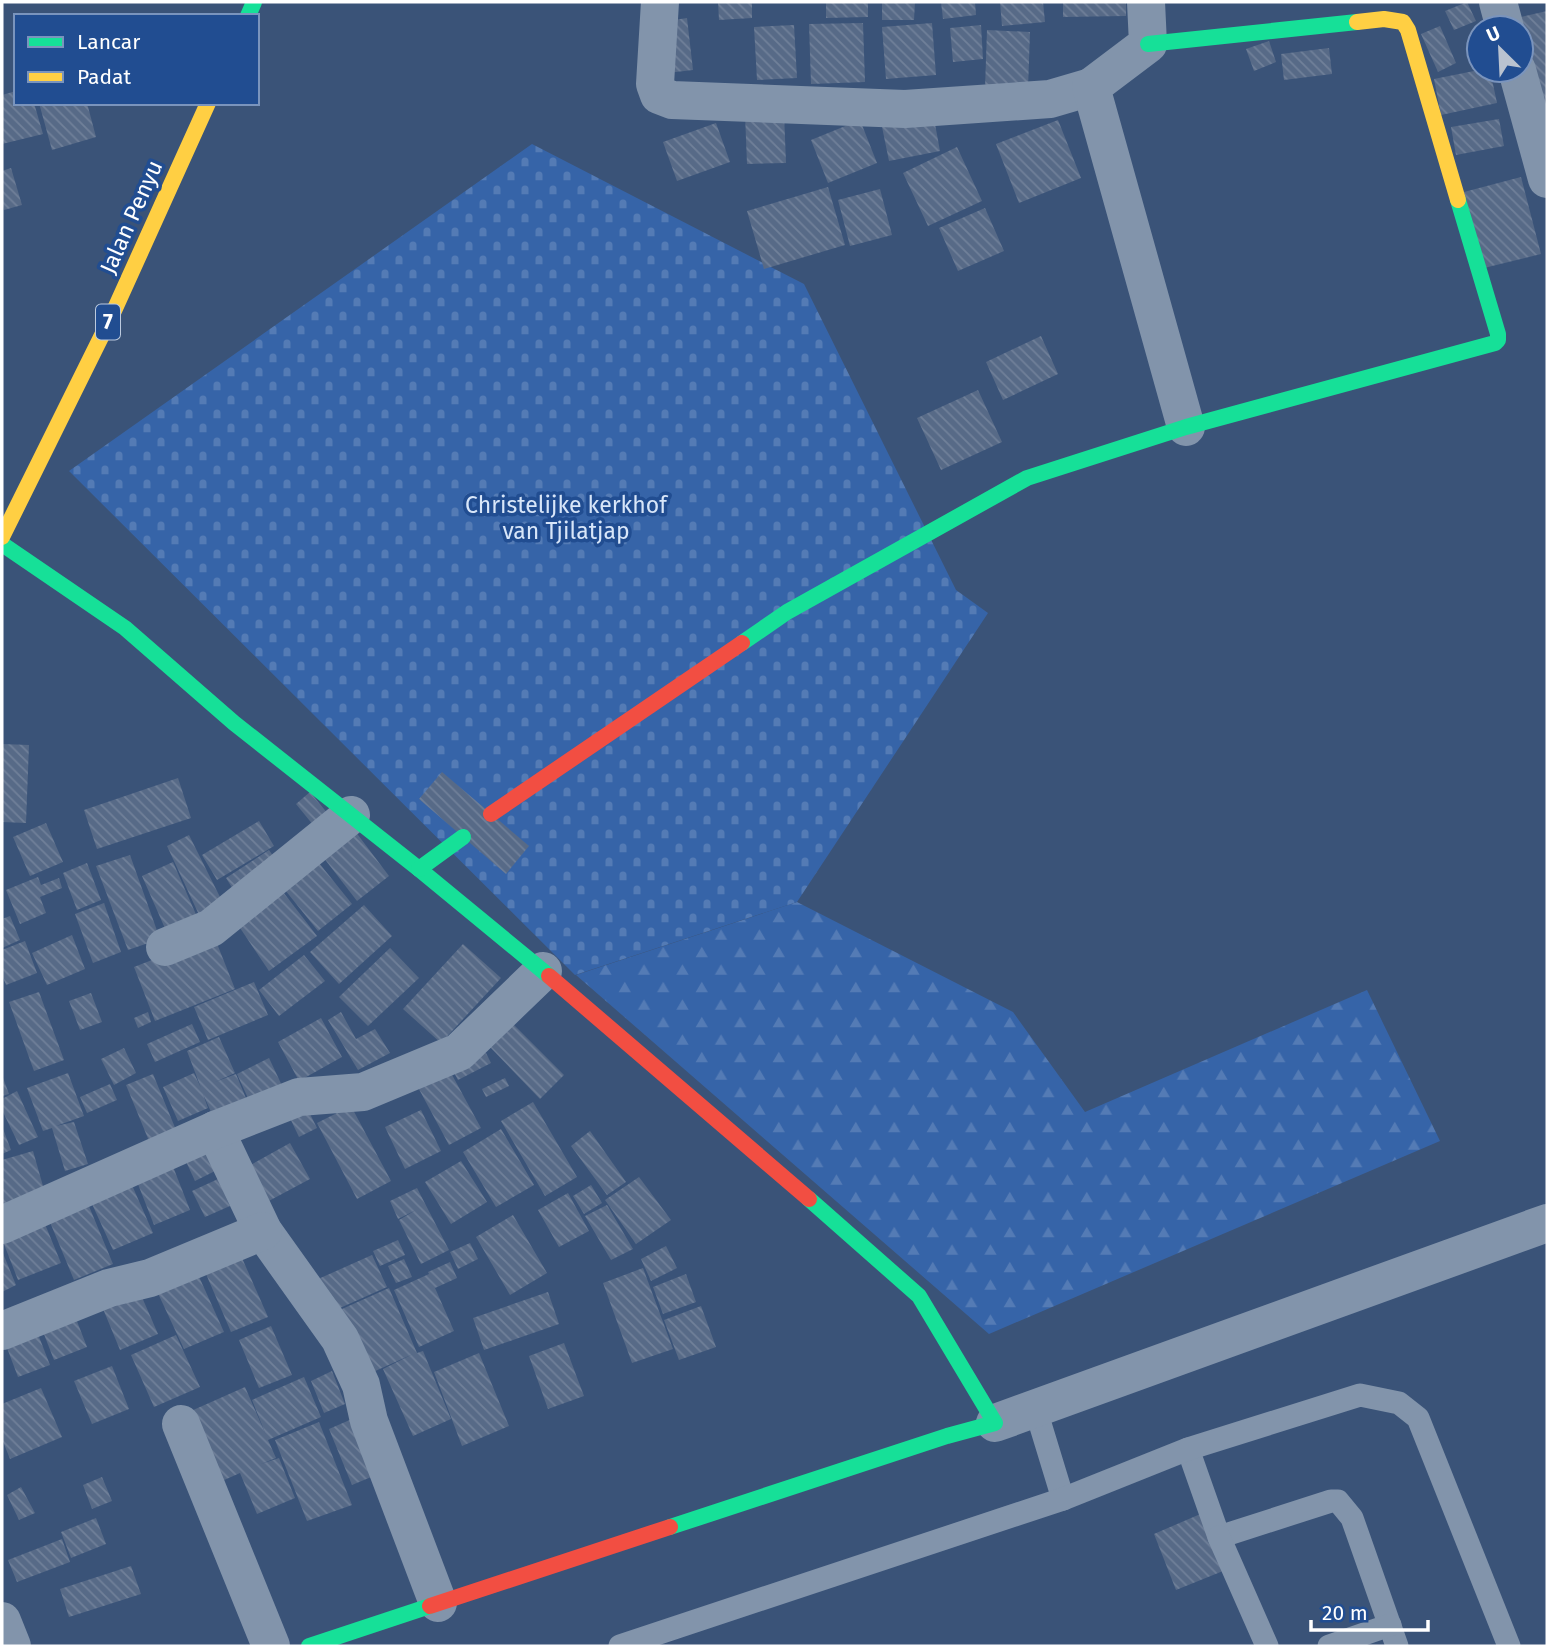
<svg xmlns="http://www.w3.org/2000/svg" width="1549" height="1648" font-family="'Fira Sans',sans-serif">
  <defs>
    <pattern id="forest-firs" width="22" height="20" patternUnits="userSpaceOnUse" patternTransform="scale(1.75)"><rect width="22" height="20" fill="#3664a8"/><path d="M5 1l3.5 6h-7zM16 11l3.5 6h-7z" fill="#547bb5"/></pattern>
    <pattern id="cemetery-stones" width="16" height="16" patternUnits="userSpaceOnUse" patternTransform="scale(1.75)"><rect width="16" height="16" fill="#3664a8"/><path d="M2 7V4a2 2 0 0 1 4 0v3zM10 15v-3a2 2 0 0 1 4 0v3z" fill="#547bb5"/></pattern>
    <pattern id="building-back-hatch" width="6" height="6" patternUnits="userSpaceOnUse" patternTransform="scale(1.75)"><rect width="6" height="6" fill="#576a87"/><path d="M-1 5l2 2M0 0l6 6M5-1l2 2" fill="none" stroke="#708099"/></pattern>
  </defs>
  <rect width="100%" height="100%" fill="#3a5378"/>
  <polygon fill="url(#forest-firs)" points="797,902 1013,1012 1085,1112 1367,990 1440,1141 989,1334 576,975"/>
  <polygon fill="url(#cemetery-stones)" points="532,144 804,284 956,590 988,613 797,902 575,975 69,471"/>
  <g fill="url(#building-back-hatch)">
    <polygon points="718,2 752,2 752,18 719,20"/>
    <polygon points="826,2 868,2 868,17 826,18"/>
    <polygon points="882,2 915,2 914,20 882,20"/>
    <polygon points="941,2 975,2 976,15 943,19"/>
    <polygon points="1000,2 1043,2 1045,22 1002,26"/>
    <polygon points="1063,2 1126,2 1126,16 1063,17"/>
    <polygon points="1467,2 1476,21 1454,30 1445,11"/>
    <polygon points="1547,11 1547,113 1546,113 1521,17"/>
    <polygon points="687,18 693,70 667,73 661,22"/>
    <polygon points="863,23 865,82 811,84 809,24"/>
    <polygon points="932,23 936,75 886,79 882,27"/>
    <polygon points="794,25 797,78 757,80 754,27"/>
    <polygon points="981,25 983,59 953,62 950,28"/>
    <polygon points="1440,26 1456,63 1438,72 1421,34"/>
    <polygon points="987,30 1030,32 1028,89 985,88"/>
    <polygon points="1269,41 1276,62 1254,71 1246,49"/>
    <polygon points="1329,48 1332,74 1284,80 1281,54"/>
    <polygon points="1479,70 1490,70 1497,103 1441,115 1434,79"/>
    <polygon points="16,91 16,103 34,103 43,134 2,144 2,95"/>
    <polygon points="39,103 87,103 96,137 52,150"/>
    <polygon points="784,113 786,163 747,164 745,114"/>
    <polygon points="933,113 940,151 889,161 881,122"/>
    <polygon points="1499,119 1504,146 1456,155 1451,127"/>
    <polygon points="860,120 877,163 828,183 811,140"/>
    <polygon points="1058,120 1081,178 1019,203 996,144"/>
    <polygon points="716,123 730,162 677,181 663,142"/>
    <polygon points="957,147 982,201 928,226 903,173"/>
    <polygon points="11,168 22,205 4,210 2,202 2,171"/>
    <polygon points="1521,177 1541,254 1484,268 1464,192"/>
    <polygon points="828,187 845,245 764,269 747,211"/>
    <polygon points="880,189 892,235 850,246 838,200"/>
    <polygon points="985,208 1004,251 958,271 939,228"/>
    <polygon points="1041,336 1058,374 1003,400 986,362"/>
    <polygon points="978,390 1002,442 941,470 917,418"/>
    <polygon points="2,744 29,745 26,823 2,822"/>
    <polygon points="442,772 529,846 506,874 419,799"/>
    <polygon points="178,778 191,818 97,849 84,810"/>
    <polygon points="310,792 328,814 314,826 296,804"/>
    <polygon points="259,821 274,846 217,880 202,855"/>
    <polygon points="46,823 63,862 30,876 13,837"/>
    <polygon points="352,827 389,876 357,901 320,853"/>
    <polygon points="189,835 224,905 200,917 167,846"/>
    <polygon points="269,850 280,866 236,894 226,878"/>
    <polygon points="130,855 160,939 128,950 96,866"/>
    <polygon points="315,858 352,904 318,931 281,885"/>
    <polygon points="173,862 198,919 167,933 142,876"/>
    <polygon points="87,863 101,900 77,910 63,873"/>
    <polygon points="38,877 41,885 59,878 62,888 40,897 46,913 20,924 6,890"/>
    <polygon points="280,888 317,936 269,971 234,919"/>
    <polygon points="104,903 121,952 93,963 75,914"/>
    <polygon points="364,905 392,936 339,984 310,952"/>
    <polygon points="10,916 20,940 2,948 2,919"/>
    <polygon points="72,935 85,969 47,985 32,953"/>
    <polygon points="214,936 235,989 155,1021 134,967"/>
    <polygon points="25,941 37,973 6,985 2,975 2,950"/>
    <polygon points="463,944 501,978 441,1043 403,1009"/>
    <polygon points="390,948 419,978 368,1026 339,997"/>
    <polygon points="304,955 325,981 279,1016 259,990"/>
    <polygon points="254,982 268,1015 208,1040 194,1007"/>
    <polygon points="39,992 64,1060 34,1071 9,1002"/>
    <polygon points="91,993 102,1022 80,1030 69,1001"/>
    <polygon points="148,1012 151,1022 138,1028 134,1018"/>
    <polygon points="341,1012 356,1039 375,1029 390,1053 358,1070 328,1020"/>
    <polygon points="321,1018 342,1057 299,1081 278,1042"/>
    <polygon points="192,1024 200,1042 155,1062 147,1044"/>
    <polygon points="513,1024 564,1075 540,1099 490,1047"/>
    <polygon points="219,1037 235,1073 215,1082 236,1074 250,1108 216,1123 203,1094 208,1108 178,1121 163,1087 194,1073 201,1088 187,1051"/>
    <polygon points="124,1048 136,1073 114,1085 101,1059"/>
    <polygon points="486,1053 491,1063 458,1080 452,1069"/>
    <polygon points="269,1058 285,1092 252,1107 237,1074"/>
    <polygon points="445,1062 481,1128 449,1145 413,1078"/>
    <polygon points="68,1073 84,1116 56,1126 74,1122 88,1164 65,1171 52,1128 43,1131 27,1088"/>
    <polygon points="153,1074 176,1130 149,1141 126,1085"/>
    <polygon points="2,1075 9,1094 2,1096"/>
    <polygon points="505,1078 509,1086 486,1097 482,1089"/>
    <polygon points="110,1084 117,1100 87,1113 80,1097"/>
    <polygon points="17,1091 38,1137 19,1145 2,1110 2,1099"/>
    <polygon points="533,1102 577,1177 545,1196 501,1121"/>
    <polygon points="306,1106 317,1128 299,1137 288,1114"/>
    <polygon points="351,1106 391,1181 357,1199 317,1123"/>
    <polygon points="421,1110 441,1151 405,1169 385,1127"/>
    <polygon points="2,1126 11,1150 2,1154"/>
    <polygon points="501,1129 534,1185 496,1207 463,1152"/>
    <polygon points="590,1131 626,1182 607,1195 571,1146"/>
    <polygon points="290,1143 310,1179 265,1203 245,1168"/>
    <polygon points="205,1145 217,1170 195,1181 183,1155"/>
    <polygon points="33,1151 45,1193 2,1206 2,1160"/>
    <polygon points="170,1159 190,1210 154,1225 134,1174"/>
    <polygon points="461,1161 487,1202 451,1224 425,1182"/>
    <polygon points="128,1176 153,1233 113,1250 92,1204"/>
    <polygon points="639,1177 671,1220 636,1244 605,1200"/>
    <polygon points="218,1179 230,1206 205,1217 192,1191"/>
    <polygon points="591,1185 602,1203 584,1214 573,1196"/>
    <polygon points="417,1188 449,1250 421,1264 399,1220 416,1210 398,1219 390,1201"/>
    <polygon points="568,1193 589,1231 559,1247 538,1210"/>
    <polygon points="86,1199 113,1264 74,1280 47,1215"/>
    <polygon points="607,1205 633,1249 611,1260 585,1216"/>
    <polygon points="513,1215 547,1273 510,1295 476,1237"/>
    <polygon points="42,1217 61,1263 18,1280 2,1239"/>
    <polygon points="398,1240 405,1255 380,1266 373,1251"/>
    <polygon points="470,1243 478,1259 458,1269 450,1252"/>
    <polygon points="666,1246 677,1268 651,1281 641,1259"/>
    <polygon points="2,1251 16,1285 2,1292"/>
    <polygon points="372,1255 387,1287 331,1312 316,1280"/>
    <polygon points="242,1258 268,1317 231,1332 206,1274"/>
    <polygon points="404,1259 412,1277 396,1283 388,1266"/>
    <polygon points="450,1262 457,1278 435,1288 454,1331 419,1347 394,1290 429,1274 428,1272"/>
    <polygon points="643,1268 673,1349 632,1363 603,1283"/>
    <polygon points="196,1270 224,1332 184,1349 155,1287"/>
    <polygon points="686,1274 696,1302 663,1314 653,1287"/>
    <polygon points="138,1288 158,1334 120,1350 101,1304"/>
    <polygon points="389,1288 417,1353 423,1351 451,1419 413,1436 383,1369 413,1354 362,1377 333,1313"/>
    <polygon points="548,1292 559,1324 484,1350 473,1318"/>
    <polygon points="701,1306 716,1347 679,1360 664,1320"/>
    <polygon points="73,1311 87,1347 54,1360 40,1324"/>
    <polygon points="271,1326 292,1375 259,1388 239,1340"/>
    <polygon points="36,1329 50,1365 18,1377 4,1340"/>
    <polygon points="176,1335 200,1387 154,1407 131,1355"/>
    <polygon points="564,1343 584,1396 548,1409 529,1356"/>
    <polygon points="479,1353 509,1426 462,1446 434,1372"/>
    <polygon points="112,1366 129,1409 92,1424 74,1381"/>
    <polygon points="332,1371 345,1404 324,1413 311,1381"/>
    <polygon points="304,1377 321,1417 268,1440 276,1458 261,1464 279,1458 295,1498 257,1514 240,1473 222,1481 191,1411 245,1387 266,1435 252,1400"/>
    <polygon points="41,1388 62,1437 10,1459 2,1439 2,1404"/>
    <polygon points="352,1419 376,1475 352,1485 329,1429"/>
    <polygon points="319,1422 352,1505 307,1521 275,1440"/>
    <polygon points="102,1477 112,1501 92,1509 83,1485"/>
    <polygon points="21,1487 35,1513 19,1520 7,1495"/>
    <polygon points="1205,1512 1228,1569 1176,1590 1154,1534"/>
    <polygon points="96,1518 106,1544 71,1558 61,1532"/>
    <polygon points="62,1539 70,1562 17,1582 8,1560"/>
    <polygon points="131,1566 141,1594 69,1617 60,1589"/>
  </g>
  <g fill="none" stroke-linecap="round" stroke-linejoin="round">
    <g stroke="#8294ab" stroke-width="23">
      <polyline points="1035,1407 1063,1499"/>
      <polyline points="1188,1449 1219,1537 1331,1501 1338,1501 1352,1518 1397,1646"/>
      <polyline points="1219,1537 1267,1646"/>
      <polyline points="620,1646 1063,1499 1188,1449 1360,1395 1399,1403 1418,1418 1509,1646"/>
      <polyline points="1329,1646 1390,1625"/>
    </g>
    <g stroke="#8294ab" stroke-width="38">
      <polyline points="660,2 655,84 659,95 672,100 905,109 1050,99 1091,87"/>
      <polyline points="1146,2 1148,44 1091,87 1186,427"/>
      <polyline points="1498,2 1505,28"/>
      <polyline points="1517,70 1547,179"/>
      <polyline points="165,947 211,928 351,815"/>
      <polyline points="215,1130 263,1231 340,1339 361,1385 369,1421 438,1603"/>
      <polyline points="2,1225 215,1130 299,1097 363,1092 459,1052 543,971"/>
      <polyline points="2,1331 109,1288 150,1278 263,1231"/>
      <polyline points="995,1423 1547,1223"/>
      <polyline points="181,1424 271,1646"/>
      <polyline points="2,1621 12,1646"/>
    </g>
    <g stroke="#16e098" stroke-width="16">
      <polyline points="248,16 254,2"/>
      <polyline points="1148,44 1357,22"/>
      <polyline points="2,544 125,628 234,723 419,869 549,976"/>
      <polyline points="742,643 787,612 1027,478 1186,427 1495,343 1498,340 1498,334 1458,200"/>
      <polyline points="419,869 463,837"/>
      <polyline points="670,1527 947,1436 995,1423 919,1296 809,1199"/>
      <polyline points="309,1646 430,1606"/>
    </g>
    <g stroke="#ffcf43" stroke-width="16">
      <polyline points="1357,22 1384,19 1403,22 1408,30 1458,200"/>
      <polyline points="2,537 113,313 208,103"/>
    </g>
    <g stroke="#f24e42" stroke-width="16">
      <polyline points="491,814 742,643"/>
      <polyline points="549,976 809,1199"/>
      <polyline points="430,1606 670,1527"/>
    </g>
  </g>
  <g text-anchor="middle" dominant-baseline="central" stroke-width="7" stroke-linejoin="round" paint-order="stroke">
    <rect fill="#214d91" stroke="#bccade" stroke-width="2" x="96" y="304.5" width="24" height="35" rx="5"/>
    <g font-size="21" font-weight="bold" fill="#fff">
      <text x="108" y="322">7</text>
    </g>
    <g font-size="23" fill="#fff" stroke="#214d91">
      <text transform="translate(131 217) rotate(-66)">Jalan Penyu</text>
    </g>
    <g font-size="23" fill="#d8e6f9" stroke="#214d91">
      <text x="566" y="505">Christelijke kerkhof<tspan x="566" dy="26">van Tjilatjap</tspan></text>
    </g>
  </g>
  <rect width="1549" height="1648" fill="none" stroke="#ffffff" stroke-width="7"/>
  <rect x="14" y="14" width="245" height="91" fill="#214d91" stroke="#7a94bd" stroke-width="2"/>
  <rect x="28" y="37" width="35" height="10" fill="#16e098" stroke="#7a94bd" stroke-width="2"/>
  <text x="77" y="49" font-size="21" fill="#ffffff">Lancar</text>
  <rect x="28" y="72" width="35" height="10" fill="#ffcf43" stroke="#7a94bd" stroke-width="2"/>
  <text x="77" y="84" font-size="21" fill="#ffffff">Padat</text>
  <g transform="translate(1500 49) rotate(336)"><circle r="33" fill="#214d91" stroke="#7a94bd" stroke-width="2"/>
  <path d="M0-5L12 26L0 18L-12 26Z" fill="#bac3d0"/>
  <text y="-10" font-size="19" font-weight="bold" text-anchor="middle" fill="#ffffff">U</text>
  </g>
  <path d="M1311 1620v10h117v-10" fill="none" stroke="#ffffff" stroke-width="3.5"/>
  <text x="1322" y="1620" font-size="21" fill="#ffffff" stroke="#214d91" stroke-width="5" paint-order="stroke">20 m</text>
</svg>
